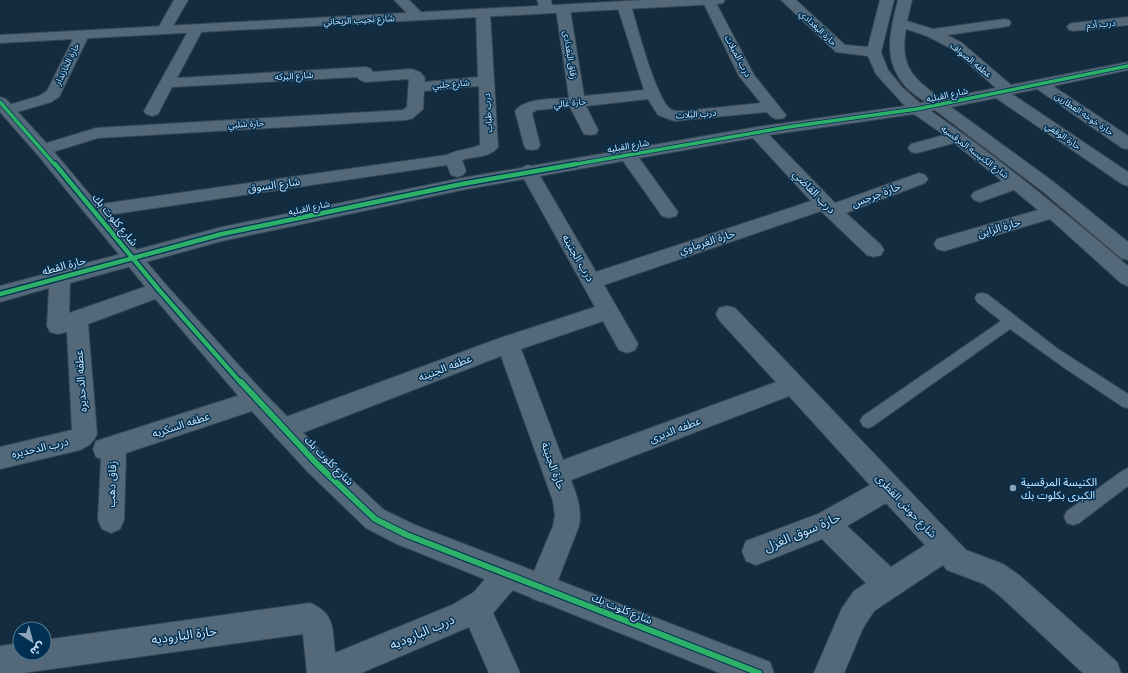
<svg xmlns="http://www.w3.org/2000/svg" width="1128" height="673" font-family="'Roboto Serif','Noto Sans Arabic',serif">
  <rect width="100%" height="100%" fill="#132c3f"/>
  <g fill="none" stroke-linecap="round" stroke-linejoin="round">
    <defs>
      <g id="service">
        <polygon points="982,293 987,294 1058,349 1128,394 1128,408 1123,407 1066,369 1010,329 873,426 868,428 863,426 860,421 863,416 1001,321 977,302 975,298 977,294"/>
        <polygon points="1128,468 1128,486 1079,523 1073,525 1067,523 1064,517 1067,511 1122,471"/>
      </g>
      <g id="minor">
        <polygon points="174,0 188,0 169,33 164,34 159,33 157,30"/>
        <polygon points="394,0 409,0 426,17 424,20 414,20"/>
        <polygon points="537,0 551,0 553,10 551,13 541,13"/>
        <path d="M702,0L715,1L754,75L786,115L784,118C775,120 773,119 767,112L674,121L658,115L648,99L586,106L598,130L596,134L590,135L584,134L570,107L537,110L532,113L540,145L538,149L532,150L526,149L524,145L515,111C524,98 554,99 569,98L556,9L558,6H568L570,9L584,96L644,90L617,5L619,2H629L631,5C637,27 655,94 669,108C673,112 679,111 684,111L761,103L739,76Z"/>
        <path d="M781,0H796L845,45L868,47L880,0H894L881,52L888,70L902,87L920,103L926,102C919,98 912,93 906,87C882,60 890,32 898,0H912L907,21L933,29L1004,19L1009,20L1011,23L1009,26L1004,27L947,35L962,43L1011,85L1128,62V70L1053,86L1128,136V149L1122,148L1037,89L1012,94L1128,172V186L1122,184L996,98L951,107L1055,183L1128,242V260L1121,258L1042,191L935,110L931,111C1000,159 1064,212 1128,266V286L1121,283L1050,219L944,251L937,249L934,244L937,239L1038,210L1014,190L980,202L974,200L971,196L974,192L1002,181L954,143L917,153L911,152L908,148L911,144L944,135L914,114L769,135L835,203L919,173L925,175L928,179L925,183L846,213L881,245L884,250L881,255L874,257L867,255L821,211L604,285L638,344L635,350L627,353L619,350L603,321L521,349L563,460L776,382L719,320L716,314L719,308L727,306L735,308L966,550L1003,564L1019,575L1117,662L1121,673H1083L999,595L984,584L947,570L943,565L874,611L863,628L844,673H814L842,608L854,591L866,583L822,539L756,565L746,561L742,551L746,541L818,514L870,485L789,396L571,480C577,496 582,509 579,526L551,598L541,602L531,598L527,588L553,526L555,515L553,501L501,356L284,440L275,437L272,429L275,421L500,338L595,307L524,179L462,190L222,241L70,283L69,313L159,282L166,285L169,290L166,295L88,324L97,434C93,443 89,446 80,450L0,469V447L72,430L67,332L58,334L50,332L47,326L49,288L0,302V286L222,227L462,178L521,168L528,165L531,166L757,127L905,106L876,74L868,56L836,52ZM906,29L927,36L952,49L996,88L941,99C914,78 899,68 906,29ZM753,138L811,201L596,272L540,176L623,161L662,216L669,218L676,216L678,212L639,158ZM886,503L925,545L891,567L847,526Z"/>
        <path d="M483,9L488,10L490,13L498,147C490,158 474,156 462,160L466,171L463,175L457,177L451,175L447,165L94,217L87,215L85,211L87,207L94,205L447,155C457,149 470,150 480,145L479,86L424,91L423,109L413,118L407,120L98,138L43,155L37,154L34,150L37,146L96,128L403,110L407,107L409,79L365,82L360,80L357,77L172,87L158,114L152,116L146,114L144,111L191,26L196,25L201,26L203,29L177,78L366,67L371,69L373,72L411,69L420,72L425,78L424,82L478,77L476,13L478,10Z"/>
        <polygon points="1128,17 1128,25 1074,31 1069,30 1067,27 1069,24 1074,23"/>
        <polygon points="82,31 87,32 89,35 59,97 51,102 14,113 8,115 2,113 0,110 2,107 39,96 47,91 75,35 77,32"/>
        <polygon points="256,390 264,393 268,400 264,407 126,453 124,520 120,529 111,533 102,529 98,520 101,459 96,457 93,449 96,441"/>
        <path d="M507,561L517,565L521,575L517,585L493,613L520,673H489L469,627L361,673H307L303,634L23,673H0V646L20,643V653H44V640L310,603C336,614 332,629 335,653L452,605L474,592L497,565Z"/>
      </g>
      <g id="tertiary">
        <polygon points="645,0 725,0 723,3 718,4 0,43 0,35"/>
        <polygon points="0,97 6,99 49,146 166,285 264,393 326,456 384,510 415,525 770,662 774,673 720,673 397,544 366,528 308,472 248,407 152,295 37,154 0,112"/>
      </g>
    </defs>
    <use href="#service" stroke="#364754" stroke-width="2"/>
    <use href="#minor" stroke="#364754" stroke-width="2"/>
    <use href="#tertiary" stroke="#364754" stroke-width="2"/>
    <use href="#service" fill="#536879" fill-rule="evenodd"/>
    <use href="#minor" fill="#536879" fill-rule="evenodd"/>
    <use href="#tertiary" fill="#536879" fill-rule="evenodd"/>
    <defs>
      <g id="cycleway-far2">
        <polyline points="0,102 55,165"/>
        <polyline points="571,165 788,127 917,109 1128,66"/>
      </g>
      <g id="cycleway-far1">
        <polyline points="55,164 159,290 241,383"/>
        <polyline points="0,294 222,234 462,184 576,164"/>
      </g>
      <polyline id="cycleway" points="241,382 317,464 375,519 407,535 759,673"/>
    </defs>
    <use href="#cycleway-far2" stroke="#003052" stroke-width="5"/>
    <use href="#cycleway-far1" stroke="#003052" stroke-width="7"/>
    <use href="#cycleway" stroke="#003052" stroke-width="8"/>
    <use href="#cycleway-far2" stroke="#2db169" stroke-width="3.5"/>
    <use href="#cycleway-far1" stroke="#2db169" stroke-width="4.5"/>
    <use href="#cycleway" stroke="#2db169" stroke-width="6"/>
  </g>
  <circle fill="#8ba4b8" stroke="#003052" stroke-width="1.5" cx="1013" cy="488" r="4"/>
  <g text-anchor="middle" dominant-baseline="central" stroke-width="3" stroke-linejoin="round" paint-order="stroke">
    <g font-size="9" fill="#cce4f9" stroke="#003052">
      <text transform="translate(359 20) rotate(-3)">شارع نجيب الريحاني</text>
      <text transform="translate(1101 24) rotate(-6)">درب آدم</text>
      <text transform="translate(818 28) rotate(43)">حارة البغدادي</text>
      <text transform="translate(570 55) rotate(81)">زقاق البغدادى</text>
      <text transform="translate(738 56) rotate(62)">درب المبلات</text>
      <text transform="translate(971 60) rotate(39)">عطفه الصواف</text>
      <text transform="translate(67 64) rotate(-64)">حارة الخازندار</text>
      <text transform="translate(294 76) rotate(-3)">شارع البركه</text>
      <text transform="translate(451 84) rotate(-5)">شارع جلبي</text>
      <text transform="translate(947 95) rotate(-12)">شارع القبليه</text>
      <text transform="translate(570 103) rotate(-6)">حارة غالي</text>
      <text transform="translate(488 113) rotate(-94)">درب طباب</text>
      <text transform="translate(696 114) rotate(-4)">درب البلات</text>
      <text transform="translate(1084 114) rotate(34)">حارة خوخه العطارين</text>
      <text transform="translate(246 124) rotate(-3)">حارة شلبي</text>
      <text transform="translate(1063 136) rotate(34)">حارة الوقفي</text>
      <text transform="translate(628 146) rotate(-10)">شارع القبليه</text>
      <text transform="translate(975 152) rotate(37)">شارع الكنيسه المرقسيه</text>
      <text transform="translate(309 208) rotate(-12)">شارع القبليه</text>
    </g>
    <g font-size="11" fill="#cce4f9" stroke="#003052">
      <text transform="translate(274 185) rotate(-8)">شارع السوق</text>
      <text transform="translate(814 192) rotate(46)">درب القاضي</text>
      <text transform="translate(876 195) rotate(-21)">حارة جرجس</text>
      <text transform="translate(115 220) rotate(50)">شارع كلوت بك</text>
      <text transform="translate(999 228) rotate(-16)">حارة الزاين</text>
      <text transform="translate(707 242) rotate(-18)">حارة الغرماوي</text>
      <text transform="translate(578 258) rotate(60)">درب الجنينه</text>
      <text transform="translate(64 266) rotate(-15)">حارة القطه</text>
      <text transform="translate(445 368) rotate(-21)">عطفه الجنينه</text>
      <text transform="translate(81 381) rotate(-94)">عطفه الدحديره</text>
      <text transform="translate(181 425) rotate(-18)">عطفه السكريه</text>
      <text transform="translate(675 430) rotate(-21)">عطفه الديرى</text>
      <text transform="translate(40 448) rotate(-13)">درب الدحديره</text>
      <text transform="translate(329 461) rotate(45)">شارع كلوت بك</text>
      <text transform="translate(553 466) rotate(70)">حارة الجنينة</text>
      <text transform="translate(112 484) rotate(-88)">زقاق دهب</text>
      <text transform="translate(906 506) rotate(47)">شارع حوش القطرى</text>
      <text transform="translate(622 609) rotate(22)">شارع كلوت بك</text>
    </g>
    <g font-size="11" fill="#cce4f9" stroke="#003052" text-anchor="start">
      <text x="1021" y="482">الكنيسة المرقسية<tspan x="1021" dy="13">الكبرى بكلوت بك</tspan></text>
    </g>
    <g font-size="13" fill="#cce4f9" stroke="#003052">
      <text transform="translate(802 532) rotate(-23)">حارة سوق الغزل</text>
      <text transform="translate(422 632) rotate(-23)">درب الباروديه</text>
      <text transform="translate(184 635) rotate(-8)">حارة الباروديه</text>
    </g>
  </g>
  <g transform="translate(32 641) rotate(144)"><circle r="19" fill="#003052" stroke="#527895"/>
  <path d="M0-3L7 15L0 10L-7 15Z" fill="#8ba4b8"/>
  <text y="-6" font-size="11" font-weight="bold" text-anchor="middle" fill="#cce4f9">ش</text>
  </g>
</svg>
